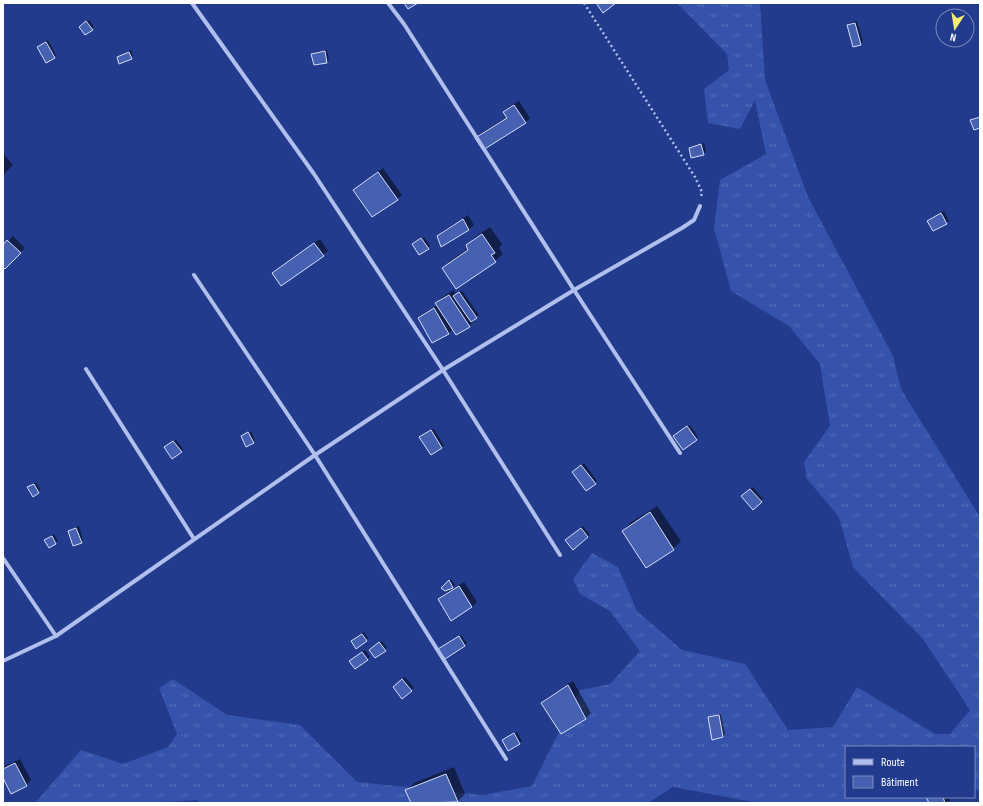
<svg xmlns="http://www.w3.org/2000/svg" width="983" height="806" font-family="'Sofia Sans Condensed',sans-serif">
  <defs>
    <pattern id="grass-tufts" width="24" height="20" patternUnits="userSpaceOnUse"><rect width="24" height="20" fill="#3553aa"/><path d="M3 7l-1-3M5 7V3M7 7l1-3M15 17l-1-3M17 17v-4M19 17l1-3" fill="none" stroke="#536db7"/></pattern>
  </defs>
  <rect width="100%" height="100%" fill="#223b8d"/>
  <polygon fill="url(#grass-tufts)" points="677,3 760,3 765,80 808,197 893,356 901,389 980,517 980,790 974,789 974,747 846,747 846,797 950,797 937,803 759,803 673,787 648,803 201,803 197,800 152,803 35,803 81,750 123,764 168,747 177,734 159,688 173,679 227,715 300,725 357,782 483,795 532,786 580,690 610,684 640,651 610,611 580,594 573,579 592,553 618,567 637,611 682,650 745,664 788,730 833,727 857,687 935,734 950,734 970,710 923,639 853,567 839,517 807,479 804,462 830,426 820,364 789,326 731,291 714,228 720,180 766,154 755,100 740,129 708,123 704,89 729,70 727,54"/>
  <g fill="#0007">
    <polygon points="89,20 94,27 92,29 82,25"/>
    <polygon points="857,21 863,42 860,45 848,25 850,23"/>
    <polygon points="48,40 56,55 54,57 38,47"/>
    <polygon points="131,50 133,56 131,58 118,57"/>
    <polygon points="327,50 329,60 326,62 312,54 315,52"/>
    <polygon points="519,101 530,118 525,123 476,138 481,133 507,117 504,112 509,107"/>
    <polygon points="704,143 706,151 704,154 692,157 690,148 692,146"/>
    <polygon points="3,153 13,165 3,175"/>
    <polygon points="383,168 402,195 397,199 354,190"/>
    <polygon points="944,211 949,221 934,230 928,221"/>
    <polygon points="468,215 474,225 469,230 438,236 443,231"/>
    <polygon points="490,227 502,244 499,248 503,254 495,261 443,268 450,261 469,248 467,246 474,238"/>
    <polygon points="13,236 25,248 5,267 3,265 3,246"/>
    <polygon points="424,237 430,246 428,248 415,242"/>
    <polygon points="320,239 328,251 323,255 273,273 278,268"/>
    <polygon points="454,290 456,294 462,291 479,315 473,320 474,321 469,326 453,329 449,333 419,318 424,313 438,305 436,303 441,298"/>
    <polygon points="690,425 698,437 696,439 677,434"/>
    <polygon points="434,429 444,446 431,454 423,435"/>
    <polygon points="251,431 255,440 253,442 242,436"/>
    <polygon points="176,440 183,449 181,452 168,445"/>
    <polygon points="584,463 597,481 595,483 575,470"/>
    <polygon points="36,482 40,490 38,492 31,486"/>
    <polygon points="753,487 763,499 753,509 744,494"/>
    <polygon points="657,506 681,541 673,549 647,566 623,531 630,523"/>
    <polygon points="79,526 83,540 81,542 69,531"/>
    <polygon points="583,526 590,535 573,548 568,538"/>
    <polygon points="54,534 58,541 49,547 45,540"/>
    <polygon points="451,579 455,585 452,587 443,588"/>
    <polygon points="464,582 477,602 472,607 439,599 444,594"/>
    <polygon points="364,632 368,638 366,640 354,639"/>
    <polygon points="461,635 467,643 445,658 442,647"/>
    <polygon points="382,641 387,648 376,657 373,648"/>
    <polygon points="365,650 370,657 355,668 352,659"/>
    <polygon points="405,677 414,688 402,697 396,685"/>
    <polygon points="573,681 591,713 586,718 561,733 542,703 547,698"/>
    <polygon points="721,714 725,734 723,737 709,718 711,716"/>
    <polygon points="517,732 522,741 519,743 503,740"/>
    <polygon points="20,759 31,780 26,785 3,776 3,769 5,766"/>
    <polygon points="454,767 465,794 458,801 453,803 412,803 407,791 414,783"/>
    <polygon points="927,797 949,797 950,800 947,803 930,803"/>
  </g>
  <g fill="#4661b2" stroke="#d5def9">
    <polygon points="404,3 418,3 408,9"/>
    <polygon points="596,3 616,3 603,13"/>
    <polygon points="86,21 93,30 85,35 79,27"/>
    <polygon points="855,23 861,45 853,47 847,25"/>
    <polygon points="46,42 55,58 46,63 37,47"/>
    <polygon points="325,51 327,63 314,65 311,54"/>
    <polygon points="129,52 132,59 119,64 117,57"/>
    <polygon points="514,105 526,123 483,150 475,138 507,118 503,112"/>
    <polygon points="980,117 980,128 974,130 970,120"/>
    <polygon points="701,144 704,155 691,158 689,148"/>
    <polygon points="378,172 398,200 372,217 353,190"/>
    <polygon points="941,213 947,224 933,231 927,221"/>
    <polygon points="463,219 469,230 441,247 437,236"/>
    <polygon points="482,234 495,253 491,255 496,262 456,289 442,268 468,250 466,245"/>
    <polygon points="421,238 429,249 419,255 412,244"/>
    <polygon points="7,240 21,253 5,269 3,267 3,245"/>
    <polygon points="314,243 324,256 281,286 272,273"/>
    <polygon points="459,292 477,318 471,322 453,296"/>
    <polygon points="449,295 470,327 456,335 435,303"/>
    <polygon points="434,308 449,334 432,343 418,318"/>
    <polygon points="687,426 697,440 683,450 673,436"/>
    <polygon points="431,430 442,448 431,455 419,437"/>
    <polygon points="248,432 254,443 246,447 241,436"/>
    <polygon points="173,441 182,452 172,459 164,447"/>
    <polygon points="581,465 596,484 586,491 572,472"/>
    <polygon points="34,484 39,493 33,497 27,487"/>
    <polygon points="750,489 762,502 753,510 741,496"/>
    <polygon points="650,512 674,550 646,568 622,531"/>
    <polygon points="76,528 82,543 73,546 68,531"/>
    <polygon points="581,528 588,537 573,550 565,540"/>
    <polygon points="52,536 56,544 49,548 44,540"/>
    <polygon points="449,580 453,588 445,591 441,588"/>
    <polygon points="459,586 472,607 451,621 438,599"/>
    <polygon points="362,634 367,641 356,649 351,641"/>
    <polygon points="459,636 465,646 445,659 438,649"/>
    <polygon points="379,642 386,651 375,658 369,650"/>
    <polygon points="362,652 368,660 355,669 349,661"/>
    <polygon points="402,679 412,691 402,699 393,687"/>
    <polygon points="568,685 586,719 561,734 541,703"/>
    <polygon points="719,715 723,737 712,740 708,717"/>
    <polygon points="514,733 520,744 508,751 502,740"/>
    <polygon points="15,763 27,786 11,794 3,778 3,769"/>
    <polygon points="446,774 458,802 411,803 405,790"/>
    <polygon points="926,797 943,797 945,803 929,803"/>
  </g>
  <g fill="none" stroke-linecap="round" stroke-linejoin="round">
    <polyline stroke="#b0bfec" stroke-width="2.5" stroke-dasharray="2 3" stroke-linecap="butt" points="584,3 695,177 702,192 701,197"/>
    <g stroke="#b0bfec" stroke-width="4">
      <polyline points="192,3 314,174 443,370 560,555"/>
      <polyline points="388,3 404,24 574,290 680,453"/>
      <polyline points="194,275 315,455 506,759"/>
      <polyline points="86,369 194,539"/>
      <polyline points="3,558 56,636"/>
      <polyline points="3,661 56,636 315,455 443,370 574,290 682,228 694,220 700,206"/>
    </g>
  </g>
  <rect width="983" height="806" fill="none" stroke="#ffffff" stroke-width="8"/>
  <rect x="845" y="746" width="130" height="52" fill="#223b8d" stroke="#7a89bb"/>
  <rect x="853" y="759" width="20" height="6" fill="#b0bfec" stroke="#7a89bb"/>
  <text x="881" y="766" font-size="12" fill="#ffffff">Route</text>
  <rect x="853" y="776" width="20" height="12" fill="#4661b2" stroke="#7a89bb"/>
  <text x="881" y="786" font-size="12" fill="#ffffff">Bâtiment</text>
  <g transform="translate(955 28) rotate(192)"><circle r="19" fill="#223b8d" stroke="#7a89bb"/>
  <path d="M0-3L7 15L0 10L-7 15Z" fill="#f8ec72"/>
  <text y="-6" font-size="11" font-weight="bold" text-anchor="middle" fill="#ffffff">N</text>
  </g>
</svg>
